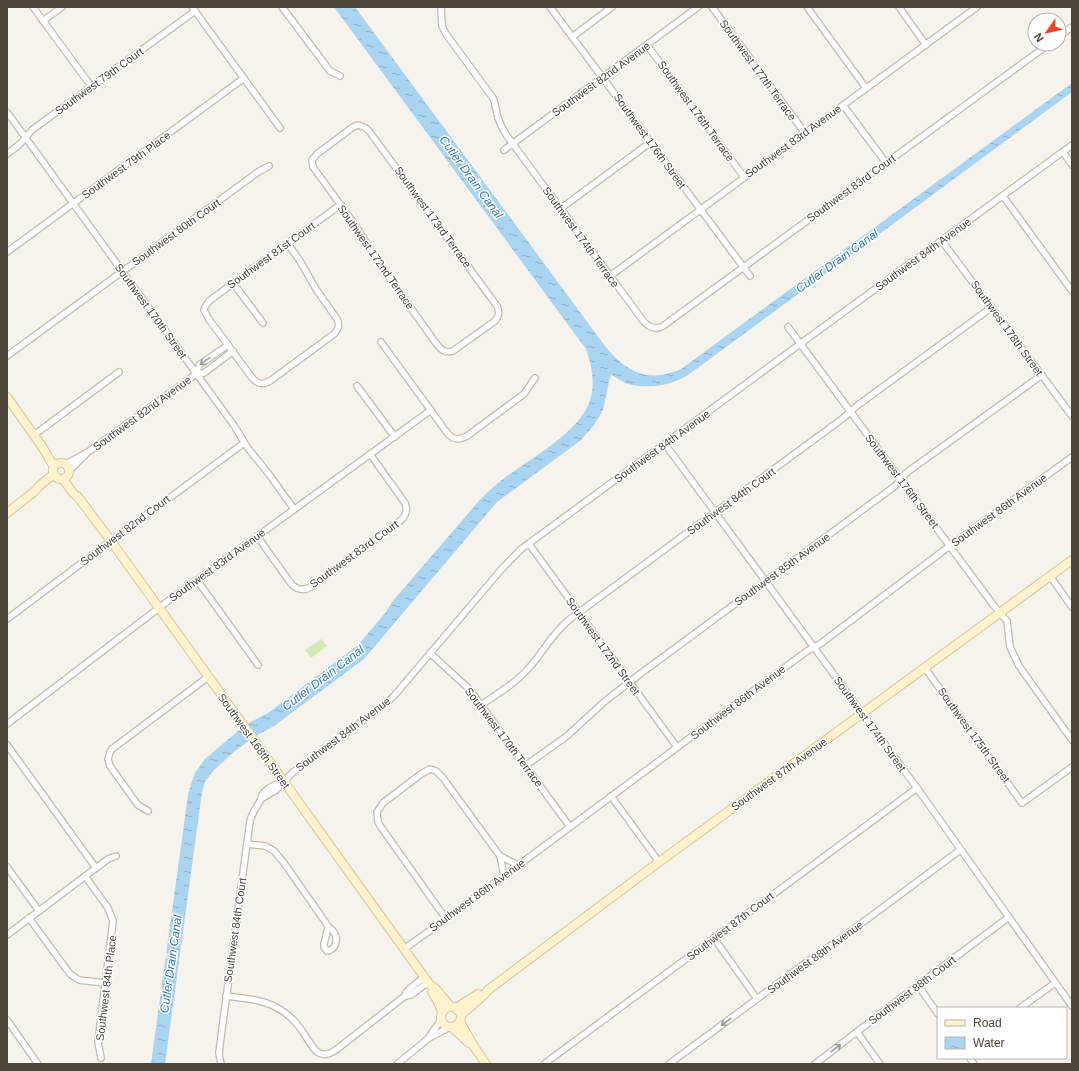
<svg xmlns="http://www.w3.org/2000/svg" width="1079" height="1071" font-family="Helvetica,sans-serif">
  <defs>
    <pattern id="water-ripples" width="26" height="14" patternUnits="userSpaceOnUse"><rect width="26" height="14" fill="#a9d4f2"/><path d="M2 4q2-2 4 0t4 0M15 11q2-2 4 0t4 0" fill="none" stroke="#8caec5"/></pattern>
  </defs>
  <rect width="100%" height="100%" fill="#f6f3ec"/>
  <polygon fill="#d2eab5" points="321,639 327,646 311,658 305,650"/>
  <path fill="url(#water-ripples)" d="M334,7H355L605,346C619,363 636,378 660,375C668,374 674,372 681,369L1072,83V92L771,314L688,375C670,386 648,389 628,384C621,382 617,377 611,375L610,377L603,410L594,425L581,440L497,502L364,659L274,726L254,737L235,751L213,771L205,782L202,792L165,1064H151L188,795L191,784L195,773L205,759L245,725L268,713L358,645L386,612L392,602L478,502C484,496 490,489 498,483C524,462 577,435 589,403C596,386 592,366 586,349Z"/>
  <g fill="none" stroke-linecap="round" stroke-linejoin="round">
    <defs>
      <g id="street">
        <polyline points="33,7 91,86"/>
        <polyline points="192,7 280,128"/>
        <polyline points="282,7 330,71 340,76"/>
        <path d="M441,7L442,26L446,34L493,98C496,105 496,111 498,118C500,124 503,130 507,136L644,322C650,328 656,330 663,326L1049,44"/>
        <polyline points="550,7 750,276"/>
        <polyline points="712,7 805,133"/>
        <polyline points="807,7 866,88"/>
        <polyline points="899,7 926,45"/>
        <polyline points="43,21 62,7"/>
        <polyline points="1059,36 1072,27"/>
        <polyline points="572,37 612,7"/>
        <polyline points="647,45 744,177"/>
        <polyline points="843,105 886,163"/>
        <polyline points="7,112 235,427 247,447 268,473 294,509"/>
        <path d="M358,125L364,127L369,131L497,306C500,312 499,316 495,321L453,351C444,354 440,348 435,342L374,256L356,226L313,167L312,160L317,154L353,127Z"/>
        <polyline points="504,150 698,7"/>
        <polyline points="1063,152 1072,165"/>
        <polyline points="7,154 20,144 32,130 195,11"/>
        <polyline points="1003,196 1072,291"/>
        <polyline points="560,209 651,142"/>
        <polyline points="942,241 1072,416"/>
        <path d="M288,244L300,261L316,289L337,319C340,325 339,329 334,334L270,381C263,385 258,384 253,379L208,318L204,310L205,307L209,301L340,205"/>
        <polyline points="7,252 244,78"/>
        <polyline points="610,276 977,7"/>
        <polyline points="233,283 263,323"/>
        <polyline points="788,327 994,606 1007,621 1010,647 1019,666 1072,740"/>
        <path d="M381,342L448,434C454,440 459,440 467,436L524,394L535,378"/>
        <polyline points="7,356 258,172 269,166"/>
        <polyline points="196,374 199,365 228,345"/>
        <polyline points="357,386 395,437"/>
        <polyline points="34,435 119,372"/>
        <polyline points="665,444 917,788 1072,1006"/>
        <polyline points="63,463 68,463 86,453"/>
        <polyline points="69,471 88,452 196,374 204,373 233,351"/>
        <path d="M257,536L292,585C298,590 304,591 311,587L400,521C406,516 408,511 405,503L370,454"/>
        <polyline points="529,544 677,747"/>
        <polyline points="1050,576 1072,607"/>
        <polyline points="197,580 258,665"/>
        <polyline points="7,619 111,541 244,443"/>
        <polyline points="430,653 467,687 473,694 570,827"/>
        <polyline points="925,668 1022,803 1072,767"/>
        <path d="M481,705C497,694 515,684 528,669C543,653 552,633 570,619L842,419L858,405L992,307"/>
        <polyline points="7,724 168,601 431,410"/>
        <polyline points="7,745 96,868"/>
        <polyline points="525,766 567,736 604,702 640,674 895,486 906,473 1042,375"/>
        <polyline points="611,796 659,862"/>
        <polyline points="261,799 276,790 292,773 380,708 394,696 500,571 520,550 800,344 1072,145"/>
        <polyline points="148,811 138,805 110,766 108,759 110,752 112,749 208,677"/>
        <path d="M247,844L265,846L274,851L284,863L326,923L328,927L324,944V947L327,951C336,950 339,938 333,931C332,929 330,928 328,927"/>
        <polyline points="500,856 504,876"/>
        <polyline points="7,867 39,911"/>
        <polyline points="85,876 108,908 113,921 98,1042 101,1058"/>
        <polyline points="29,918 70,974 79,980 105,983"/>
        <polyline points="446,919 381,827 378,822 377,812 383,803 421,774 430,769 436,771 443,778 500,856 518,865"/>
        <polyline points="7,935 108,859 116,856"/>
        <polyline points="714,938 757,999"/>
        <polyline points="404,949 446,919 807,651 820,644 943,551 1072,457"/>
        <polyline points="918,985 938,1014"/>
        <path d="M226,996C254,999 277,1001 296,1023C304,1032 309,1043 316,1051C324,1057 330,1054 337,1049L405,996L407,991L424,977"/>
        <polyline points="405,996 411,995 428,982"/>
        <polyline points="1020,1008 1055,983"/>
        <polyline points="7,1020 38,1064"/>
        <polyline points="857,1032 880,1064"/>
        <path d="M429,1038C432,1031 438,1026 441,1019"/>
        <polyline points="970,1058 974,1064"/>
        <path d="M221,1064L219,1053L222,1029L250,821C252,813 256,808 260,801C261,799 261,797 262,795C266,788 276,784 283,782"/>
        <polyline points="397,1064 429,1038 450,1027"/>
        <polyline points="544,1064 917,788"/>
        <polyline points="669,1064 811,959 839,940 960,850"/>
        <polyline points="815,1064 918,985 1009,917"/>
      </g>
      <g id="secondary">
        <polyline points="7,397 43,448 54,467"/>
        <circle cx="61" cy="471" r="8"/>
        <polyline points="63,479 73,493 78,497 111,541 430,985 435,988 450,1006"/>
        <polyline points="7,513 35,491 39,486 54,474"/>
        <polyline points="432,992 438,1002 442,1012"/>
        <circle cx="451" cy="1017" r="10"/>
        <polyline points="456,1008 478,994"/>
        <polyline points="461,1015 484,995 488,990 659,862 1072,560"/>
        <polyline points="460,1022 475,1048 486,1064"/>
        <polyline points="452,1027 469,1043"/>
      </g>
    </defs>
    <use href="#street" stroke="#c2bbae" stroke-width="8"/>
    <use href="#secondary" stroke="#d6c79b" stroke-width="10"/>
    <use href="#street" stroke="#fff" stroke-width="5.5"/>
    <use href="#secondary" stroke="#fff3cd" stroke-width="8"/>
  </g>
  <defs><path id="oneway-shaft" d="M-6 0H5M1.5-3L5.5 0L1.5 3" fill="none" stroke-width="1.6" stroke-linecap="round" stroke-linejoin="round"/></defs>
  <g stroke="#9c9892">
    <use href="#oneway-shaft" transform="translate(205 361) rotate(145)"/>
    <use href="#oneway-shaft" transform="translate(726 1022) rotate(143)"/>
    <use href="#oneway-shaft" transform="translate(836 1048) rotate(-37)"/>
  </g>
  <g text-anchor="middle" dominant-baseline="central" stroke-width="3" stroke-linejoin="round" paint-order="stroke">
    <g font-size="11" fill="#4b4439" stroke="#fff">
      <text transform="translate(758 70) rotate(54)">Southwest 177th Terrace</text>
      <text transform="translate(601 79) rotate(-36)">Southwest 82nd Avenue</text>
      <text transform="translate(99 81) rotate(-36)">Southwest 79th Court</text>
      <text transform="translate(696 111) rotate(54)">Southwest 176th Terrace</text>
      <text transform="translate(650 141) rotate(54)">Southwest 176th Street</text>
      <text transform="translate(793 141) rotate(-36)">Southwest 83rd Avenue</text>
      <text transform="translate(126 165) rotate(-36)">Southwest 79th Place</text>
      <text transform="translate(851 188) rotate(-36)">Southwest 83rd Court</text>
      <text transform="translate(433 217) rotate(54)">Southwest 173rd Terrace</text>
      <text transform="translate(176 232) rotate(-36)">Southwest 80th Court</text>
      <text transform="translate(581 237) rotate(54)">Southwest 174th Terrace</text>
      <text transform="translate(923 254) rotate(-36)">Southwest 84th Avenue</text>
      <text transform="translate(271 255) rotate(-36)">Southwest 81st Court</text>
      <text transform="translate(376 257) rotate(55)">Southwest 172nd Terrace</text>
      <text transform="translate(151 311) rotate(54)">Southwest 170th Street</text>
      <text transform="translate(1007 328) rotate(54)">Southwest 178th Street</text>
      <text transform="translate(142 413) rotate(-36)">Southwest 82nd Avenue</text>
      <text transform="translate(662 446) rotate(-36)">Southwest 84th Avenue</text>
      <text transform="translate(902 481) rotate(53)">Southwest 176th Street</text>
      <text transform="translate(731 501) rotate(-36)">Southwest 84th Court</text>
      <text transform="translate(999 510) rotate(-36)">Southwest 86th Avenue</text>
      <text transform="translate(125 530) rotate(-37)">Southwest 82nd Court</text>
      <text transform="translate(354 554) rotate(-36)">Southwest 83rd Court</text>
      <text transform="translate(217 565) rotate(-36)">Southwest 83rd Avenue</text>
      <text transform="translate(782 569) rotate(-36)">Southwest 85th Avenue</text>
      <text transform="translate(603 646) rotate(54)">Southwest 172nd Street</text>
      <text transform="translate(738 702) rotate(-37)">Southwest 86th Avenue</text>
      <text transform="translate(870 724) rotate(54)">Southwest 174th Street</text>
      <text transform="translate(343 734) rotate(-37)">Southwest 84th Avenue</text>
      <text transform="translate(974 735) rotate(54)">Southwest 175th Street</text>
      <text transform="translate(504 737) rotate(53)">Southwest 170th Terrace</text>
      <text transform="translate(254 741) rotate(54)">Southwest 168th Street</text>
      <text transform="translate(779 774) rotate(-36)">Southwest 87th Avenue</text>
      <text transform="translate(477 895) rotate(-36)">Southwest 86th Avenue</text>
      <text transform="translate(730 926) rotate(-37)">Southwest 87th Court</text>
      <text transform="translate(235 930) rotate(-82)">Southwest 84th Court</text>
      <text transform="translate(815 957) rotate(-36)">Southwest 88th Avenue</text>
      <text transform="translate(106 988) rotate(-83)">Southwest 84th Place</text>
      <text transform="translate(912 990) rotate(-37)">Southwest 88th Court</text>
    </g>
    <g font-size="12" font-style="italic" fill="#2e7ab2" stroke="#fff">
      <text transform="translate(471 177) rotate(54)">Cutler Drain Canal</text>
      <text transform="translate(837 261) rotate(-36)">Cutler Drain Canal</text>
      <text transform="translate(323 678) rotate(-37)">Cutler Drain Canal</text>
      <text transform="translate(171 964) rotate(-82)">Cutler Drain Canal</text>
    </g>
  </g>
  <rect width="1079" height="1071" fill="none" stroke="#4b4439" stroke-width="16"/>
  <rect x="937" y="1007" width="130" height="52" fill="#ffffff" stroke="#b7b4b0"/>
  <rect x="945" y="1020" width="20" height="6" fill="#fff3cd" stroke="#b7b4b0"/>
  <text x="973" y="1027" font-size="12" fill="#4b4439">Road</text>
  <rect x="945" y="1037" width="20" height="12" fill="url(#water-ripples)" stroke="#b7b4b0"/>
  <text x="973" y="1047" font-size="12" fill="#4b4439">Water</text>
  <g transform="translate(1047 32) rotate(236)"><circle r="19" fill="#ffffff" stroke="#b7b4b0"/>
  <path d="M0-3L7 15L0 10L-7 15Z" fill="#fc3f1d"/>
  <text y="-6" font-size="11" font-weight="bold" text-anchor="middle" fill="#4b4439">N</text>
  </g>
</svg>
